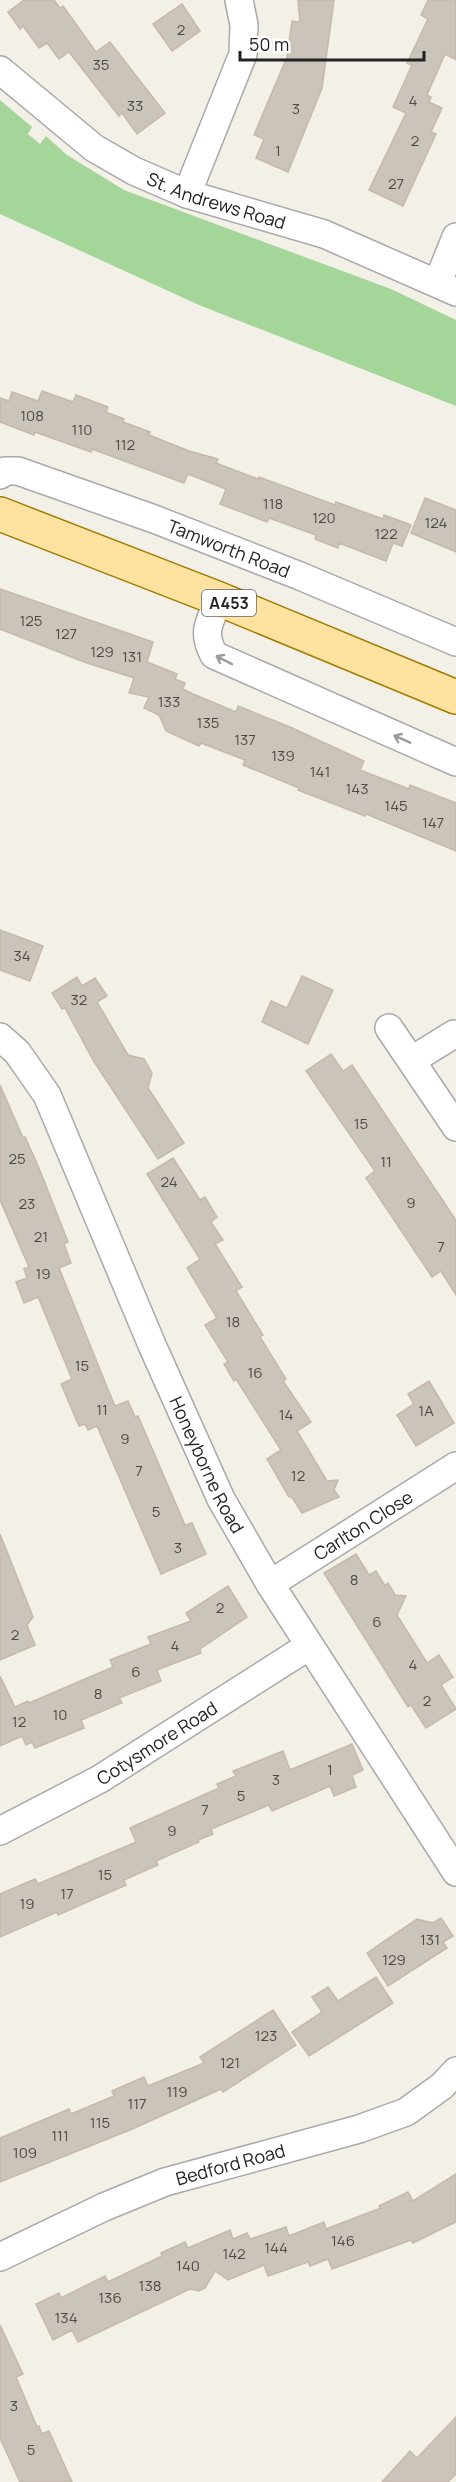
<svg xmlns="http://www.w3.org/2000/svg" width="456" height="2482" font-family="Manrope,sans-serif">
  <rect width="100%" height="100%" fill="#f3f0e8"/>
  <polygon fill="#a4d699" points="0,100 32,127 28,134 40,144 46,136 67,155 124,190 391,289 456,320 456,406 199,305 0,214"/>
  <g fill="#cbc4ba" stroke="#c6b9a8" stroke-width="1.5">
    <polygon points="24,0 54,0 60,8 63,6 96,52 110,42 165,113 137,134 122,113 119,116 69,52 59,59 47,43 39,48 23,26 20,29 8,12"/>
    <polygon points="298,0 334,0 322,88 288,172 256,158 264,139 254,135 287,57 292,21 300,22"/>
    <polygon points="428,0 456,0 456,60 445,54 427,95 431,97 429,102 442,108 431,132 436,134 403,206 369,190 406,113 393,107 412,65 407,63 428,19 421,15"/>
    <polygon points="182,4 200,31 172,51 153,24"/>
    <polygon points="42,391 73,402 76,395 108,407 106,412 124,419 123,422 150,432 149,435 189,451 218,459 216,463 258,479 259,477 335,505 336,502 383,519 384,515 411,525 402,546 393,543 386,561 339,543 338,548 315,539 316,535 269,518 267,522 220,504 226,489 188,474 184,483 92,449 91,452 35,432 34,435 0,422 0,398 9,401 12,392 38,401"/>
    <polygon points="425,498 456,510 456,552 411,533"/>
    <polygon points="0,589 153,642 147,662 177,674 175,679 185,683 183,689 193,694 236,712 238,706 290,727 364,761 360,770 409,789 410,785 456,803 456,851 366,814 365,816 298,790 299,788 243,765 245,760 201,743 199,746 166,731 159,715 144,708 149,697 129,693 134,678 84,662 0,629"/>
    <polygon points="0,930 43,946 30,981 0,970"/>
    <polygon points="302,976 333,990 308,1044 262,1022 271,1001 287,1008"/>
    <polygon points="77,977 82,986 95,978 107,996 97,1002 128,1055 144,1059 152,1073 148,1088 184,1143 158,1159 93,1060 65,1008 62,1009 52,993"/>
    <polygon points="331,1054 343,1071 352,1065 456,1220 456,1295 441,1271 432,1277 366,1178 375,1171 306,1071"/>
    <polygon points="0,1085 23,1138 25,1137 39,1168 68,1242 64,1244 71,1263 59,1268 107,1387 115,1406 128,1401 135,1417 138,1416 185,1525 192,1523 206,1554 161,1574 97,1426 88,1430 85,1424 79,1426 61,1384 72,1379 38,1297 24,1303 16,1282 27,1278 24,1269 29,1267 0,1200"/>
    <polygon points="173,1158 200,1200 205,1197 217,1217 211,1222 223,1240 215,1244 242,1287 236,1291 263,1335 260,1337 286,1379 283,1381 311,1422 297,1431 327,1481 338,1480 334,1490 339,1497 302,1513 291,1496 289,1497 267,1459 281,1450 236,1379 234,1381 224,1364 228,1362 205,1325 217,1318 187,1268 200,1259 147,1174"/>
    <polygon points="429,1381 454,1423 416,1446 397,1415 414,1404 408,1394"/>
    <polygon points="0,1534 33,1617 27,1625 35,1645 0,1660"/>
    <polygon points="356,1554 369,1575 376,1571 385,1586 388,1583 395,1595 406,1596 397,1615 427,1663 439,1655 453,1677 441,1685 456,1709 426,1728 411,1705 408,1707 324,1573"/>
    <polygon points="228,1586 247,1617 200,1649 201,1653 157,1670 161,1681 119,1698 122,1703 81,1720 84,1728 35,1748 32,1742 26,1745 22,1736 0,1746 0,1676 15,1707 28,1701 29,1703 113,1667 110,1660 151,1644 148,1637 191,1621 186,1613"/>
    <polygon points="352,1744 363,1770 352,1775 356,1787 334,1796 330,1786 272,1811 269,1805 211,1829 213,1834 198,1840 199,1842 156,1861 158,1865 124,1880 126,1885 58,1915 57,1912 0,1937 0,1894 35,1879 38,1884 136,1842 130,1828 219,1788 217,1784 236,1776 233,1771 283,1751 290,1770"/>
    <polygon points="441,1918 453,1936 443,1942 447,1948 388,1986 367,1953 417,1919 433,1923"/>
    <polygon points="376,1977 393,2003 309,2056 292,2032 322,2012 312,1997 328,1987 338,2001"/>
    <polygon points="273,2010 296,2045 223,2092 221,2089 130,2130 0,2182 0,2138 69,2109 71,2114 114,2096 112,2091 144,2077 148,2086 204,2063 200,2057"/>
    <polygon points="456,2174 456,2222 413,2243 411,2240 332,2269 328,2259 310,2266 308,2262 268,2276 264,2265 228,2280 215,2271 205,2288 199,2291 190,2289 78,2342 72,2330 53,2340 36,2304 59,2293 61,2298 105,2276 108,2282 162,2256 161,2253 185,2242 188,2248 230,2230 233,2239 247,2233 250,2239 286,2227 289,2236 324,2222 326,2229 381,2208 379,2206 408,2192 413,2201"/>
    <polygon points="0,2325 23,2374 16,2377 37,2427 39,2426 42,2434 49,2431 72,2482 20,2482 0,2438"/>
    <polygon points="456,2417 456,2474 448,2482 382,2482 410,2451 417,2458"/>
  </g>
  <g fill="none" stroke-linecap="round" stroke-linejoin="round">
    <defs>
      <g id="street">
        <path id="s1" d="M0,70L94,148L134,171L187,194L324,234L456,292"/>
        <polyline points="187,194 243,54 244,25 239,0"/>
        <polyline points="438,282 456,237"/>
        <path id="s2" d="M0,475L5,471H18L154,519L300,576L456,642"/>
        <path d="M219,599C210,622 201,631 214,655L456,762"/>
        <polyline points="389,1028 456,1127"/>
        <path id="s3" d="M0,1037L17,1052L47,1095L152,1345L221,1499L270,1584L456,1872"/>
        <polyline points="412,1060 454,1034"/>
        <path id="s4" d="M270,1584L456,1466"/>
        <path id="s5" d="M0,1831L100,1779L309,1646"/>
        <path id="s6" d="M0,2257L104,2207L165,2182L359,2129L406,2112L442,2086L456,2071"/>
      </g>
      <polyline id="primary" points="0,514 219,599 456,697"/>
    </defs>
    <use href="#street" stroke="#a9a9a9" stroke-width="30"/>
    <use href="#primary" stroke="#9f7c00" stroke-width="36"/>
    <use href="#street" stroke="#fff" stroke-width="27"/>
    <use href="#primary" stroke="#ffe1a0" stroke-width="33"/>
  </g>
  <defs><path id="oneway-shaft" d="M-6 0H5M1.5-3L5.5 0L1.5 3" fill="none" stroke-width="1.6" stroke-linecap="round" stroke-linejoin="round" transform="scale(1.5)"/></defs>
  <g stroke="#9c9c9c">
    <use href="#oneway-shaft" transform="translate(224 660) rotate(-153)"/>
    <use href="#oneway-shaft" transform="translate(402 739) rotate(-156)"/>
  </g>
  <g text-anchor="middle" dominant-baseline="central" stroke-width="5" stroke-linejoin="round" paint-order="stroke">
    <g font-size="15" fill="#4c4a48">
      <text x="181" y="29">2</text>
      <text x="101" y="64">35</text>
      <text x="413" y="100">4</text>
      <text x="135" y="105">33</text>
      <text x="296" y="108">3</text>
      <text x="415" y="140">2</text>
      <text x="278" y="150">1</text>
      <text x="396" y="183">27</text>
      <text x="32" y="415">108</text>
      <text x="82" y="429">110</text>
      <text x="125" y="444">112</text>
      <text x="273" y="503">118</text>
      <text x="324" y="517">120</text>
      <text x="436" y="522">124</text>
      <text x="386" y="533">122</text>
      <text x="31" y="620">125</text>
      <text x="66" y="633">127</text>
      <text x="102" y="651">129</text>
      <text x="132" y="656">131</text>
      <text x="169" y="701">133</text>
      <text x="208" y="722">135</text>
      <text x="245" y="739">137</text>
      <text x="283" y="755">139</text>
      <text x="320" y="771">141</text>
      <text x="357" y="788">143</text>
      <text x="396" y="805">145</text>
      <text x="433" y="822">147</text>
      <text x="22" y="955">34</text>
      <text x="79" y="999">32</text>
      <text x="361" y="1123">15</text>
      <text x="17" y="1158">25</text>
      <text x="386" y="1161">11</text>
      <text x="169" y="1181">24</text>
      <text x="411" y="1202">9</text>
      <text x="27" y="1203">23</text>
      <text x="41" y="1236">21</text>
      <text x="441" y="1246">7</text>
      <text x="43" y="1273">19</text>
      <text x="233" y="1321">18</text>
      <text x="82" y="1365">15</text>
      <text x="255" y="1372">16</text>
      <text x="102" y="1409">11</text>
      <text x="426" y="1410">1A</text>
      <text x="286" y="1414">14</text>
      <text x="125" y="1438">9</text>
      <text x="139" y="1470">7</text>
      <text x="298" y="1475">12</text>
      <text x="156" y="1511">5</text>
      <text x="178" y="1547">3</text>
      <text x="354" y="1579">8</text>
      <text x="220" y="1607">2</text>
      <text x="377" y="1621">6</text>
      <text x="15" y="1634">2</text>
      <text x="175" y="1645">4</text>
      <text x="413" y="1664">4</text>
      <text x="136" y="1671">6</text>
      <text x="98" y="1693">8</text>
      <text x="427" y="1700">2</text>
      <text x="60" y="1714">10</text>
      <text x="19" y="1721">12</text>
      <text x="330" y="1769">1</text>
      <text x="276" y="1779">3</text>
      <text x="241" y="1795">5</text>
      <text x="205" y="1809">7</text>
      <text x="172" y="1830">9</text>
      <text x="105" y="1874">15</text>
      <text x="67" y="1893">17</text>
      <text x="27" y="1903">19</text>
      <text x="430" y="1939">131</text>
      <text x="394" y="1959">129</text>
      <text x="266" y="2035">123</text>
      <text x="230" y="2062">121</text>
      <text x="177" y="2091">119</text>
      <text x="137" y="2103">117</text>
      <text x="100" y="2122">115</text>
      <text x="60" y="2135">111</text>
      <text x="25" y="2152">109</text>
      <text x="343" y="2240">146</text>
      <text x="276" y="2247">144</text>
      <text x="234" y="2253">142</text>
      <text x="188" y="2265">140</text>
      <text x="150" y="2285">138</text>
      <text x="110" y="2297">136</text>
      <text x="66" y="2317">134</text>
      <text x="14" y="2405">3</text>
      <text x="31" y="2449">5</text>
    </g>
    <rect fill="#fff" stroke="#646464" stroke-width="1.5" x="202" y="590" width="54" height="26" rx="4.5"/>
    <g font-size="16" font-weight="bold" fill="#222">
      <text x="229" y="603">A453</text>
    </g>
    <g font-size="18" fill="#222" stroke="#fff">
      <text stroke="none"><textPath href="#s1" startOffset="256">St. Andrews Road</textPath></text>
      <text stroke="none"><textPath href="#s2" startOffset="244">Tamworth Road</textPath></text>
      <text stroke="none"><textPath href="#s3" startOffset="478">Honeyborne Road</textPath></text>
      <text stroke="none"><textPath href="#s4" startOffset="110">Carlton Close</textPath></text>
      <text stroke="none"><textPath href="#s5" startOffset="180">Cotysmore Road</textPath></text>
      <text stroke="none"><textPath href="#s6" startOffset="249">Bedford Road</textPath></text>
    </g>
  </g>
  <path d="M240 51v9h184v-9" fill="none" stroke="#222222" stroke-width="3"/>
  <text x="249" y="51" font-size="18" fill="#222222" stroke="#ffffff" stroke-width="4.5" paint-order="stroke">50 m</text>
</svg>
